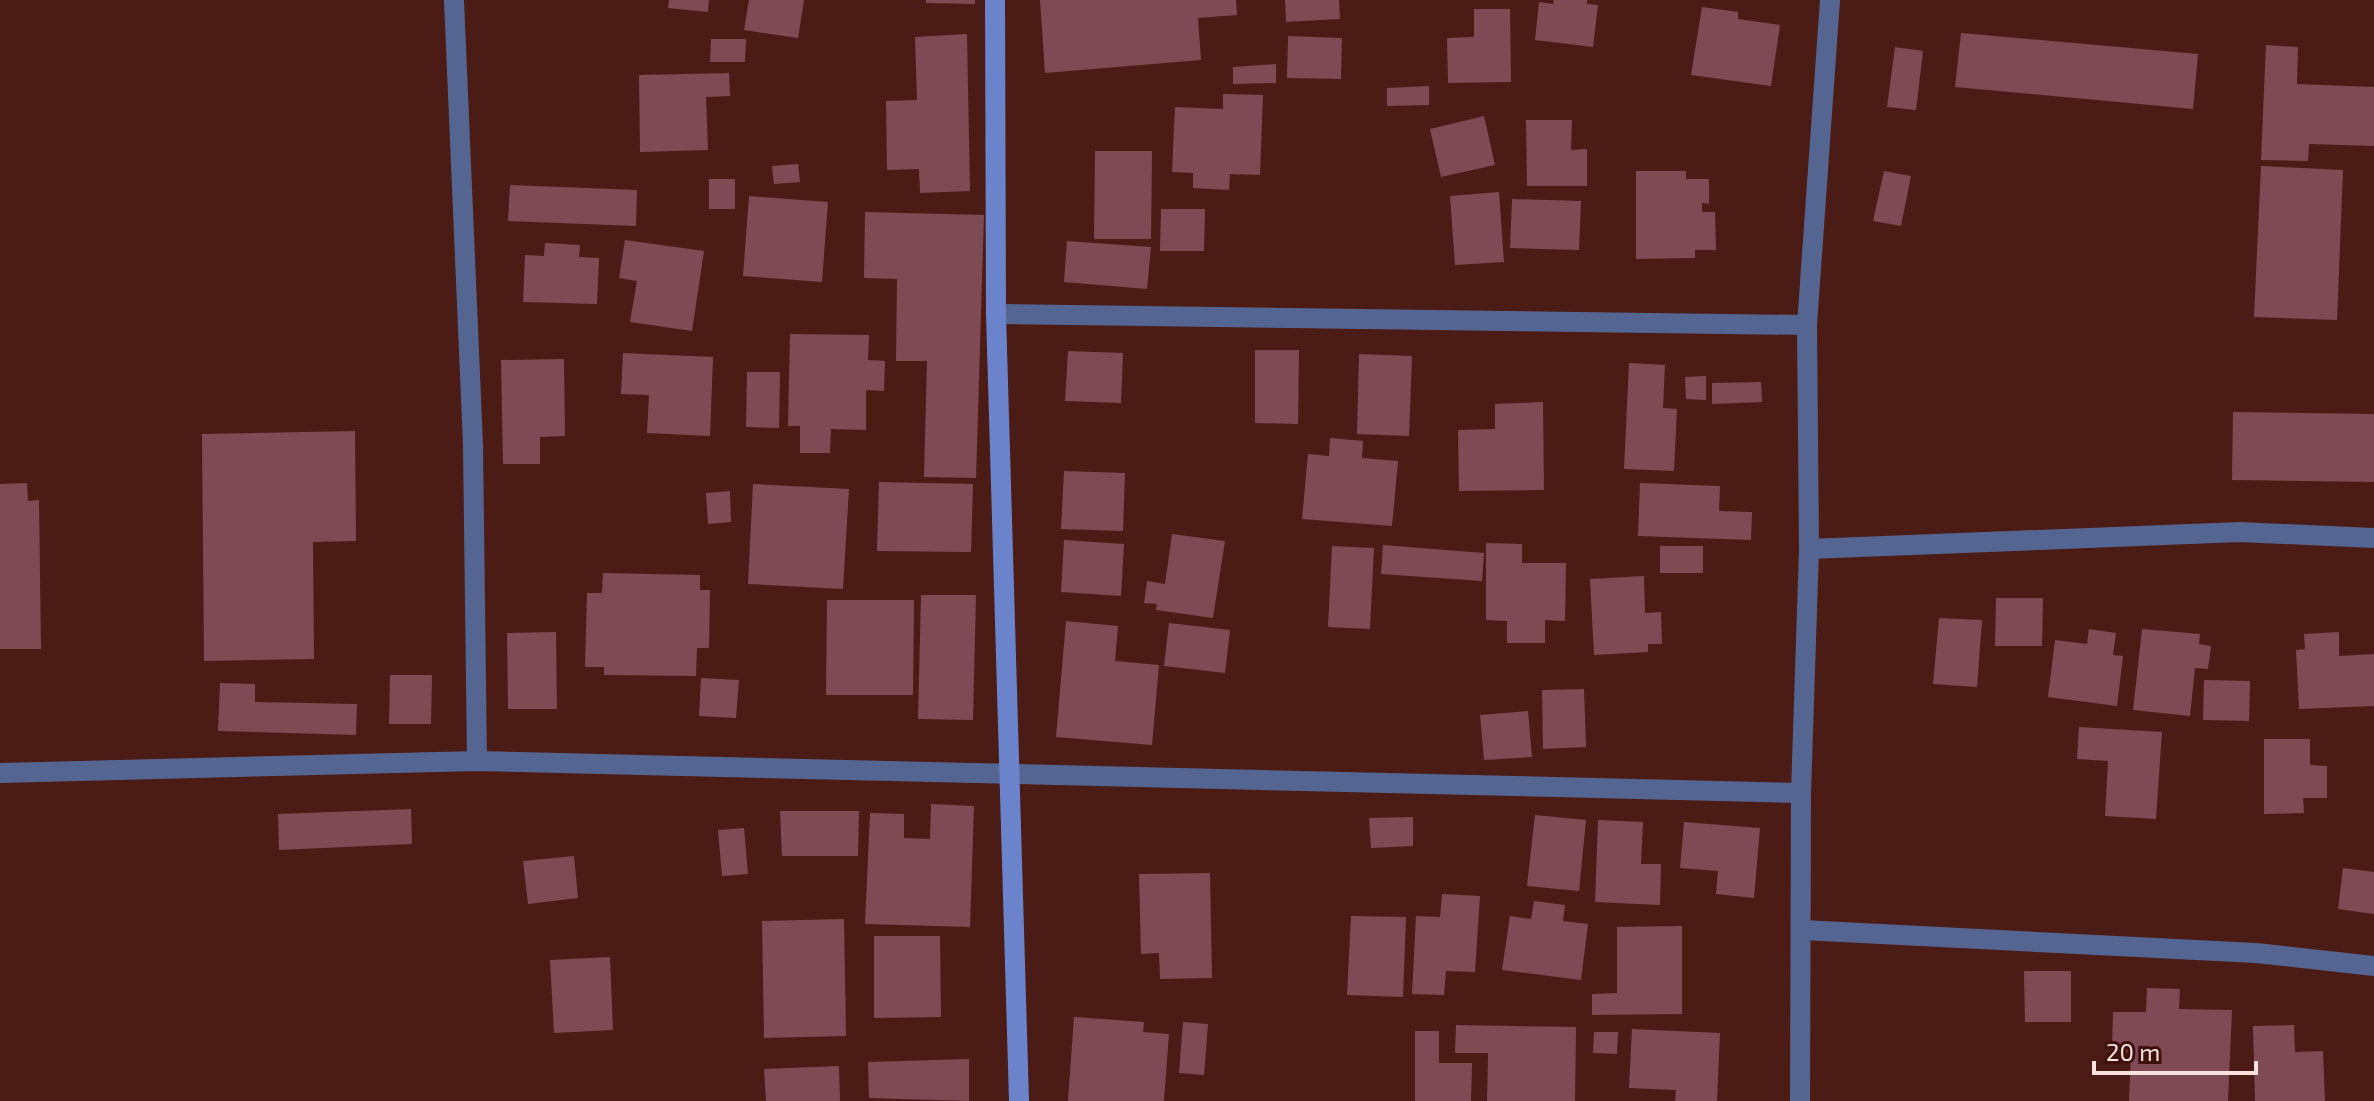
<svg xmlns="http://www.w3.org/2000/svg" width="2374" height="1101" font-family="'Exo 2',sans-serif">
  <rect width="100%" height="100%" fill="#4b1c16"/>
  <g fill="#7f4a54">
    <polygon points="669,0 709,0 708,12 668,8"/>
    <polygon points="749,0 804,0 798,38 744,30"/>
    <polygon points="926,0 975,0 975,4 926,3"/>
    <polygon points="1040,0 1236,0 1237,15 1198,18 1201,60 1045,73"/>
    <polygon points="1285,0 1339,0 1340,19 1286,22"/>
    <polygon points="1554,0 1587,0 1587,4 1598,5 1593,47 1535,40 1539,2 1553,4"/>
    <polygon points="1702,7 1738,12 1738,19 1780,25 1771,86 1691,75"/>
    <polygon points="1474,9 1510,9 1511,82 1448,83 1447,38 1474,37"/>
    <polygon points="1961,33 2198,54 2193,109 1955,87"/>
    <polygon points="967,34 970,191 920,193 919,169 887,170 886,101 917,100 915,37"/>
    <polygon points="1288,36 1342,38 1341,79 1287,78"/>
    <polygon points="711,39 746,39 745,62 710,62"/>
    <polygon points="2266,45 2298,47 2297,84 2374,87 2374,146 2309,144 2308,161 2261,160"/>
    <polygon points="1895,47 1923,51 1916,110 1887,107"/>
    <polygon points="1276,64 1276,83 1233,84 1233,67"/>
    <polygon points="729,73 730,96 706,97 708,150 640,152 639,75"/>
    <polygon points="1429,86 1429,105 1387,106 1387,88"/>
    <polygon points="1223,94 1263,95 1260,175 1230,174 1229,190 1193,188 1193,173 1172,172 1175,107 1223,109"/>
    <polygon points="1484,116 1495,165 1441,177 1430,129"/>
    <polygon points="1526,120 1572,120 1571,150 1587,149 1587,186 1527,186"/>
    <polygon points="1095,151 1152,151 1151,239 1094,239"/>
    <polygon points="798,164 800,182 774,184 772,166"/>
    <polygon points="2261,166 2343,170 2337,320 2254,317"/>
    <polygon points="1636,171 1686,171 1686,179 1709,179 1709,204 1702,203 1702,212 1715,212 1716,250 1695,250 1695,258 1636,259"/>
    <polygon points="1884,171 1911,176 1901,226 1873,221"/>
    <rect x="709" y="179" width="26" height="30"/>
    <polygon points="510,185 637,190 636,226 508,221"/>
    <polygon points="1499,192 1504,262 1455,265 1450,196"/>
    <polygon points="749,196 828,202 822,282 743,276"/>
    <polygon points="1512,199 1581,201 1579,250 1510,248"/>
    <polygon points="1161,209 1205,209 1204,251 1160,251"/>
    <polygon points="865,212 984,215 976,478 924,477 927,361 896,361 897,279 864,278"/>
    <polygon points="625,240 704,251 692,331 630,322 637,281 619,278"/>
    <polygon points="1067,241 1151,247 1147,289 1064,282"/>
    <polygon points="545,243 580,245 579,257 599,258 597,304 523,302 525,255 544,256"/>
    <polygon points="790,334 869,335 868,360 885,361 884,391 866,390 866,430 831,429 830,453 800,453 800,426 788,426"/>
    <polygon points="1255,350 1299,350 1298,424 1255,423"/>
    <polygon points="1068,351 1123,353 1121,403 1065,401"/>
    <polygon points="623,353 713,357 710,436 647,433 649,395 621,394"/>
    <polygon points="1359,354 1412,356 1409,436 1357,434"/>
    <polygon points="564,359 565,436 540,437 540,464 503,464 501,360"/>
    <polygon points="1629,363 1665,365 1663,408 1677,409 1674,471 1624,469"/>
    <polygon points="747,372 780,372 779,428 746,427"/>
    <polygon points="1706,376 1706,400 1686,399 1685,377"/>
    <polygon points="1761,382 1762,402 1712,404 1712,383"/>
    <polygon points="1543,402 1544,490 1459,491 1458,430 1495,429 1495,404"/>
    <polygon points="2233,412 2374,414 2374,482 2232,480"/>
    <polygon points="355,431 356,541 313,542 314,659 204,661 202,434"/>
    <polygon points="1330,438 1363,441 1362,458 1398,461 1392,526 1302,519 1308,454 1329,456"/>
    <polygon points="1064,471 1125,473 1123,531 1061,529"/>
    <polygon points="879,482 973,484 971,552 877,551"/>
    <polygon points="27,483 28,501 39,500 41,649 0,649 0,484"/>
    <polygon points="1640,483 1720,486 1719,511 1752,512 1751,540 1638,536"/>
    <polygon points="753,484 849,489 843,589 748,584"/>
    <polygon points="730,491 731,522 708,524 706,493"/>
    <polygon points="1172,534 1225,541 1213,618 1156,610 1157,604 1144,603 1147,581 1165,584"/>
    <polygon points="1064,540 1124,544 1121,596 1061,592"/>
    <polygon points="1486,543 1522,544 1522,563 1566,563 1565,621 1545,620 1545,643 1507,643 1507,621 1486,620"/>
    <polygon points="1383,545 1484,553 1482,581 1381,574"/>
    <polygon points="1332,546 1374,548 1370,629 1328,627"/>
    <rect x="1660" y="546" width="43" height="27"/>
    <polygon points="603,573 700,575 700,590 710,590 709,648 697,648 696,676 604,675 604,667 585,667 587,593 602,593"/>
    <polygon points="1644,576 1645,613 1661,612 1662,644 1648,644 1648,652 1594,655 1590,579"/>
    <polygon points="921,595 976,595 973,720 918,719"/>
    <polygon points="1996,598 2043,598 2042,646 1995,646"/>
    <polygon points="827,600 914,600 913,695 826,695"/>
    <polygon points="1939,618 1982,620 1977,687 1933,684"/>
    <polygon points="1066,621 1118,626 1115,661 1159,665 1152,745 1056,737"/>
    <polygon points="1169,623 1230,630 1225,673 1164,666"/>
    <polygon points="2089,629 2116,633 2113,655 2123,656 2117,706 2048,697 2055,640 2087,644"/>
    <polygon points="2142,629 2200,634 2199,644 2211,646 2208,669 2195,668 2190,716 2133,710"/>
    <polygon points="556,632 557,709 508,709 507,633"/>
    <polygon points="2339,632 2339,656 2374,654 2374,706 2299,709 2296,650 2305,649 2304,634"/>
    <polygon points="390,675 432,675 431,724 389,724"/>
    <polygon points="701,678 739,680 736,718 699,716"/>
    <polygon points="2204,680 2250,681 2249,721 2203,720"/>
    <polygon points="220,683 255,684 255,702 357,704 356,735 218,731"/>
    <polygon points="1584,689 1586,747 1543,749 1542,690"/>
    <polygon points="1528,711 1532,757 1484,760 1480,715"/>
    <polygon points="2079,727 2162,732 2156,819 2105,816 2108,761 2077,759"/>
    <polygon points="2264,739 2310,739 2310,765 2327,766 2327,798 2303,798 2304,813 2264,814"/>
    <polygon points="931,804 974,806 970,927 865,924 870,813 904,814 904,838 930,839"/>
    <polygon points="411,809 412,844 279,850 278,814"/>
    <polygon points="780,811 859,811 858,856 782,856"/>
    <polygon points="1535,815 1586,820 1579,891 1527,886"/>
    <polygon points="1413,817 1413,846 1371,848 1369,818"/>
    <polygon points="1598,820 1643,822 1641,864 1661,864 1660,905 1595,902"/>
    <polygon points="1684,822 1760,828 1754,898 1716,894 1718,871 1680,868"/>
    <polygon points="744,828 748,874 722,876 718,830"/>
    <polygon points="574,856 578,898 528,904 523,861"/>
    <polygon points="2343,868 2374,872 2374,914 2338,909"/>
    <polygon points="1210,873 1212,978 1160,979 1159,953 1141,954 1139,874"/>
    <polygon points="1442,894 1480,896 1475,972 1446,971 1444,995 1412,994 1416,916 1440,917"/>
    <polygon points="1534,901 1565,905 1563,921 1588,924 1581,980 1502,970 1510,916 1531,919"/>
    <polygon points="1351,916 1406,917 1403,997 1347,995"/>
    <polygon points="844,919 846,1036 764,1038 762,921"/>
    <polygon points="1682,926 1682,1014 1592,1015 1592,994 1617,993 1617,927"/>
    <polygon points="874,936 940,936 941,1017 874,1018"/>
    <polygon points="610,957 613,1030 554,1033 550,960"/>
    <polygon points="2024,971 2071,971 2071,1022 2025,1022"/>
    <polygon points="2147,988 2180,989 2179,1009 2232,1010 2228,1101 2129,1101 2131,1053 2112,1051 2113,1012 2146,1012"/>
    <polygon points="1074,1017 1144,1022 1143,1032 1169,1034 1164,1101 1068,1101"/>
    <polygon points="1183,1022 1208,1024 1204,1075 1179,1073"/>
    <polygon points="1456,1025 1576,1027 1575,1101 1487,1101 1488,1053 1455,1053"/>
    <polygon points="2294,1025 2295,1052 2323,1051 2325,1101 2255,1101 2253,1026"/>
    <polygon points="1632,1029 1720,1033 1717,1101 1675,1101 1676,1090 1629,1088"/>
    <polygon points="1415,1031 1439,1031 1439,1063 1472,1063 1471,1101 1415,1101"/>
    <polygon points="1594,1032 1618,1032 1617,1054 1593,1053"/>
    <polygon points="969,1059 969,1101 869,1098 868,1062"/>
    <polygon points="839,1066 840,1101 766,1101 764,1069"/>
  </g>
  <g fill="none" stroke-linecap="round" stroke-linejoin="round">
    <g stroke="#556591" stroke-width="20">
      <polyline points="454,0 473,445 477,761"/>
      <polyline points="996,314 1807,325"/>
      <polyline points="1809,549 2240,532 2374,538"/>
      <polyline points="0,773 477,761 1801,793"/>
      <polyline points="1802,930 2256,953 2374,966"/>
      <polyline points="1800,1101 1801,793 1809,549 1807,325 1830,0"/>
    </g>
    <polyline stroke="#6b83ca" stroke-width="20" points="995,0 996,314 1019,1101"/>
  </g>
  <path d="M2094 1061v12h162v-12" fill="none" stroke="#fce2de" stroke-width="4"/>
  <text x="2106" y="1061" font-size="24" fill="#fce2de" stroke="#3f110d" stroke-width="6" paint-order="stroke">20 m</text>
</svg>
